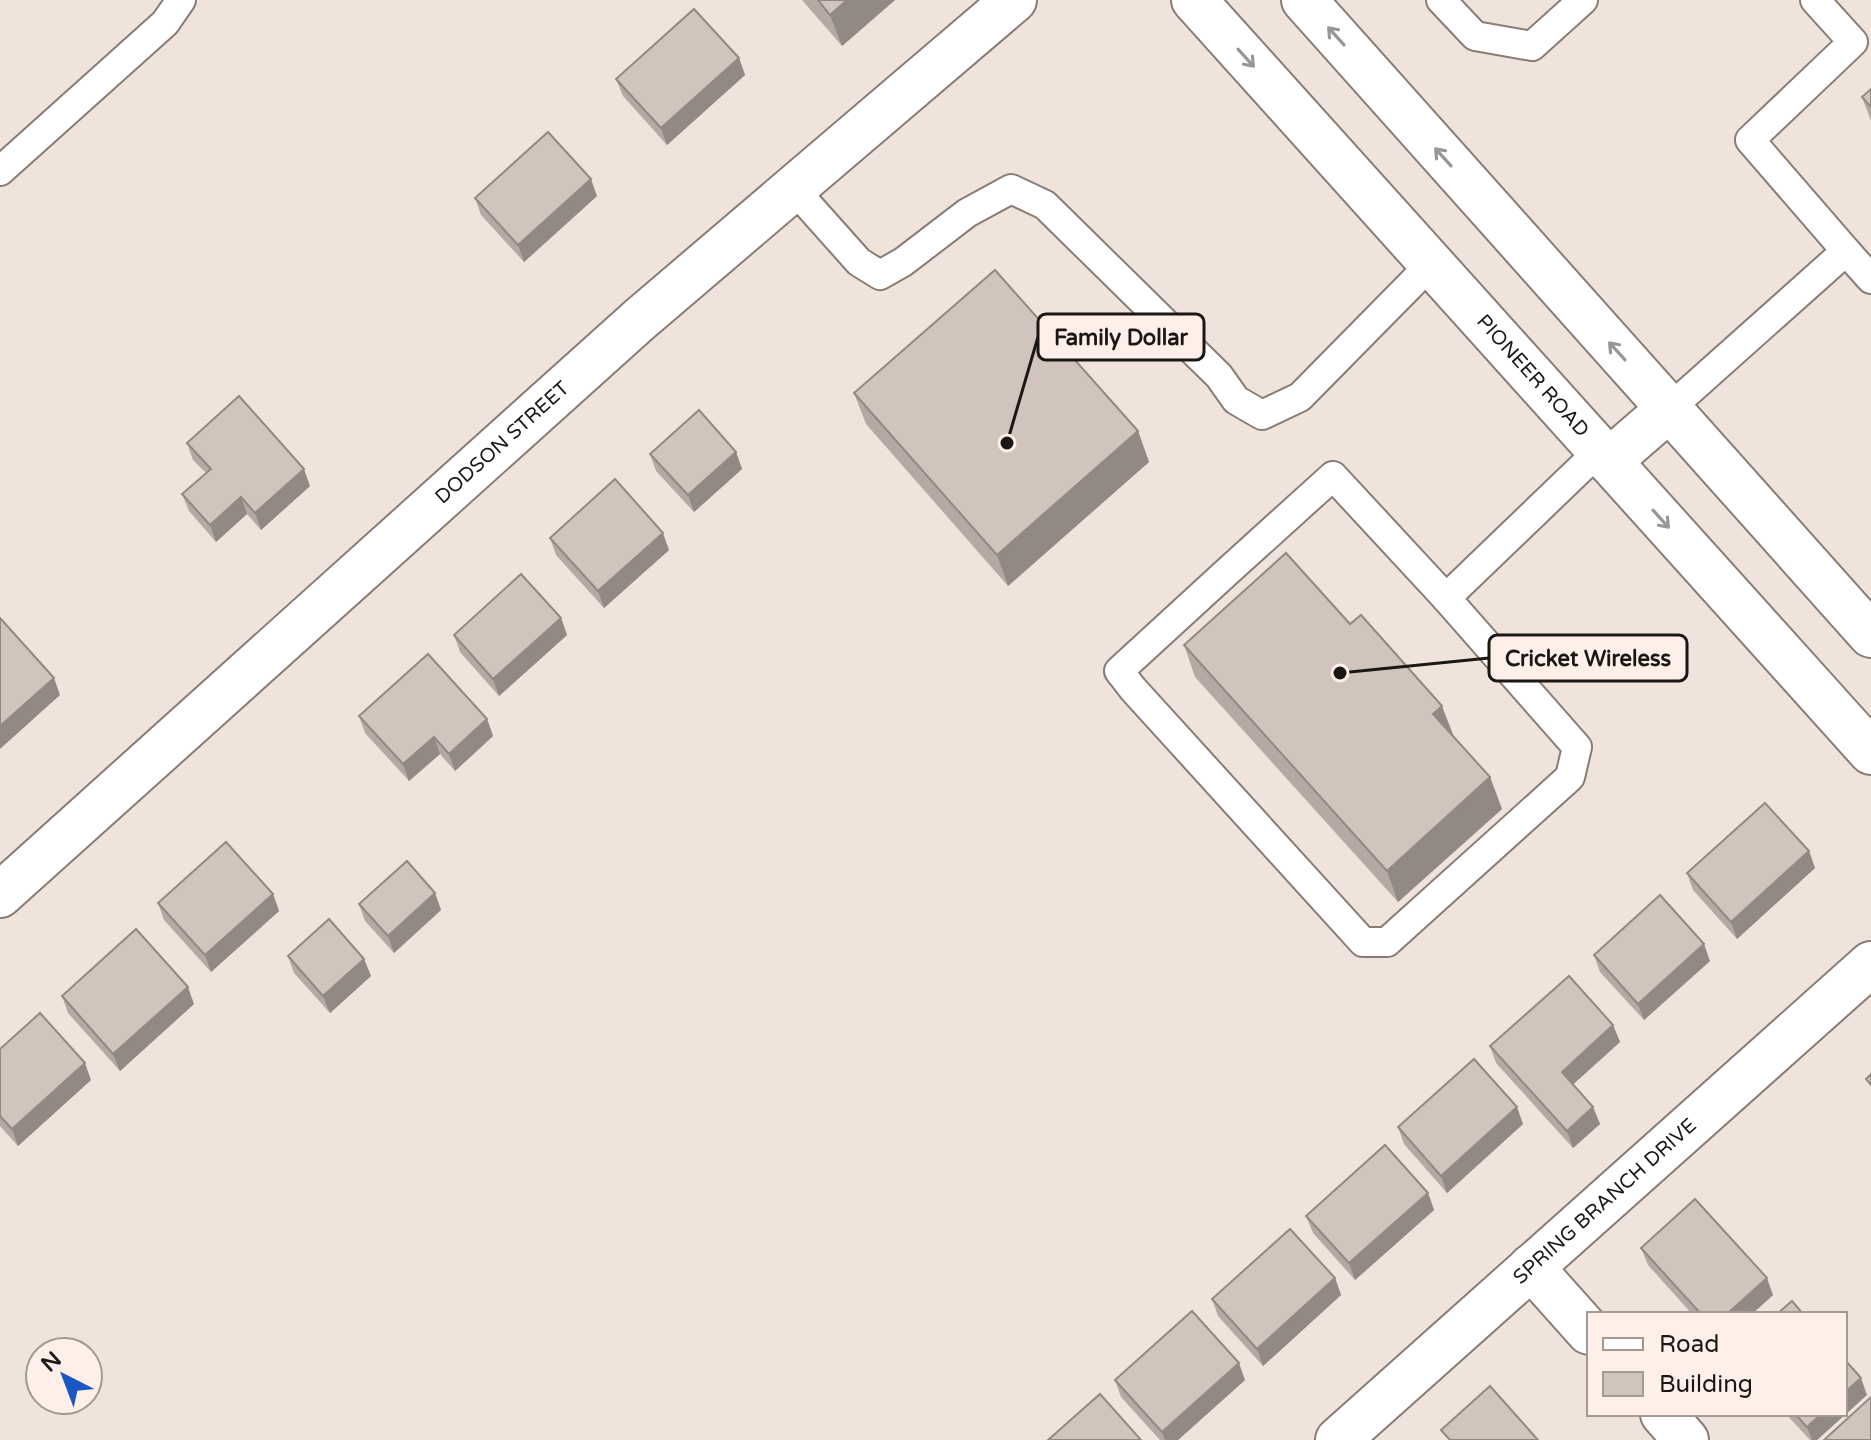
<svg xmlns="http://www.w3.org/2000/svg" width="1871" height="1440" font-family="'Varela Round',sans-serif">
  <rect width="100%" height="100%" fill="#f0e3db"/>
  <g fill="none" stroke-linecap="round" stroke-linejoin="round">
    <defs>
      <g id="service">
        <polyline points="1441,0 1475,36 1532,46 1583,0"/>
        <polyline points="0,171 165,23 181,0"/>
        <polyline points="793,188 859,262 880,275 903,262 967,213 1011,189 1045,205 1219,376 1236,400 1262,415 1300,397 1432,263"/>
        <polyline points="1846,251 1871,279"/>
        <polyline points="1669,409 1846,251 1750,140 1853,42 1815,0"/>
        <polygon points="1333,476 1446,598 1577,747 1570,777 1387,942 1363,942 1133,689 1119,671 1228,571"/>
        <polyline points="1446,598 1600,450"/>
      </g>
      <g id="minor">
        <path id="s1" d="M0,895L639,320L1014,0"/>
        <polyline points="1531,1267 1589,1332"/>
        <polyline points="1663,1414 1686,1440"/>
        <path id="s2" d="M1338,1440L1871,964"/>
      </g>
      <g id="secondary">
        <path id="s3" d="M1194,0L1871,752"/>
        <polyline points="1304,0 1871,635"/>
        <polyline points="1609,461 1669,409"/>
      </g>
    </defs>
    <use href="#service" stroke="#897c76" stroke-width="32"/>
    <use href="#minor" stroke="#897c76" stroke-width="48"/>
    <use href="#secondary" stroke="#897c76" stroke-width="48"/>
    <use href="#service" stroke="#fff" stroke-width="28"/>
    <use href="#minor" stroke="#fff" stroke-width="44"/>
    <use href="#secondary" stroke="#fff" stroke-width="44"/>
  </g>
  <g fill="#b4a9a3">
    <polygon points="802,0 895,0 842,46"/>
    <polygon points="739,58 745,75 667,145 623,96 616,79"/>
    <polygon points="1871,89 1871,121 1862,97"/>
    <polygon points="597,196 524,262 481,215 475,198"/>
    <polygon points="854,393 1138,431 1149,462 1008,586 866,424"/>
    <polygon points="187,443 310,486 261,530 247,514 216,542 189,511 182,494 206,473 193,460"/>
    <polygon points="736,452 742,469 694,512 656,471 650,454"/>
    <polygon points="550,538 669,550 604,608 556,555"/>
    <polygon points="561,618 567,635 499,696 460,652 454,635"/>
    <polygon points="1350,624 1490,777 1502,809 1398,902 1195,677 1184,645"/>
    <polygon points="359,716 487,719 493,736 455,771 440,754 409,781 365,733"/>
    <polygon points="1809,851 1815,868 1737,939 1693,890 1687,873"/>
    <polygon points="435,893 441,910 394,953 365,921 359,904"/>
    <polygon points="273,894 279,911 211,972 164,920 158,903"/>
    <polygon points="1594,955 1710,961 1644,1020 1600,972"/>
    <polygon points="288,956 364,959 371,976 330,1013 294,973"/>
    <polygon points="62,996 194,1004 120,1071 68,1013"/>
    <polygon points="1613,1025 1620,1042 1573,1084 1593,1107 1600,1124 1573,1148 1496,1063 1490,1046"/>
    <polygon points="0,1049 91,1080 18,1146 0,1126"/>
    <polygon points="1523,1124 1447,1193 1404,1144 1398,1127"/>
    <polygon points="1428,1193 1434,1210 1355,1280 1313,1233 1306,1216"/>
    <polygon points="1641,1248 1773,1295 1752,1314 1692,1314 1648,1265"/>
    <polygon points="1335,1278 1341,1295 1263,1366 1218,1316 1212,1299"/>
    <polygon points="1115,1380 1245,1380 1178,1440 1160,1440 1121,1397"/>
    <polygon points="1867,1395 1817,1440 1810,1440 1786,1414 1845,1414"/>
  </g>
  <g fill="#928984">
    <polygon points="847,0 895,0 842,46 830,15"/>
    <polygon points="739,58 745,75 667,145 661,128"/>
    <polygon points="591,179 597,196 524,262 518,245"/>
    <polygon points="1138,431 1149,462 1008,586 997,555"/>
    <polygon points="736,452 742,469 694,512 688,495"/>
    <polygon points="304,469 310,486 261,530 255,513"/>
    <polygon points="241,497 247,514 216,542 210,525"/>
    <polygon points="663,533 669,550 604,608 598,591"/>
    <polygon points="561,618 567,635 499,696 493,679"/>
    <polygon points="54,678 60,695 0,749 0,726"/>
    <polygon points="1442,706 1454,737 1433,714"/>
    <polygon points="487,719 493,736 455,771 449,754"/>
    <polygon points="434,737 440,754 409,781 403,764"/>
    <polygon points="1490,777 1502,809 1398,902 1387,871"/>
    <polygon points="1809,851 1815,868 1737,939 1731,922"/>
    <polygon points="435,893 441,910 394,953 388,936"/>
    <polygon points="273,894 279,911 211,972 205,955"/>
    <polygon points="1704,944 1710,961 1644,1020 1638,1004"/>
    <polygon points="364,959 371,976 330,1013 323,996"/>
    <polygon points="188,987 194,1004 120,1071 113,1054"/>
    <polygon points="1613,1025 1620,1042 1568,1089 1562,1072"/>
    <polygon points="85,1063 91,1080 18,1146 12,1129"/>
    <polygon points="1517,1107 1523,1124 1447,1193 1441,1176"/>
    <polygon points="1593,1107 1600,1124 1573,1148 1567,1131"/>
    <polygon points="1428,1193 1434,1210 1355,1280 1349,1263"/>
    <polygon points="1335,1278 1341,1295 1263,1366 1257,1349"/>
    <polygon points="1767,1278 1773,1295 1752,1314 1727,1314"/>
    <polygon points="1239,1363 1245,1380 1178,1440 1165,1440 1162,1432"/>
    <polygon points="1861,1378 1867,1395 1817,1440 1812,1440 1807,1427 1821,1414 1845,1414 1845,1392"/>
  </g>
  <g fill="#d1c4bd" stroke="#928984" stroke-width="2">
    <polygon points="818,0 847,0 830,15"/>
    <polygon points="694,9 739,58 661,128 616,79"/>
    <polygon points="1871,89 1871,107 1862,97"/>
    <polygon points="548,132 591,179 518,245 475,198"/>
    <polygon points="995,270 1138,431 997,555 854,393"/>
    <polygon points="239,396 304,469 255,513 241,497 210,525 182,494 211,469 187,443"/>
    <polygon points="699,410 736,452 688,495 650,454"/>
    <polygon points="615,479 663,533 598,591 550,538"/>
    <polygon points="1286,553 1350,624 1361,615 1442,706 1433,714 1490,777 1387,871 1184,645"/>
    <polygon points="521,574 561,618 493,679 454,635"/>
    <polygon points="0,618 54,678 0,726"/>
    <polygon points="428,654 487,719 449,754 434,737 403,764 359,716"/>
    <polygon points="1765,803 1809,851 1731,922 1687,873"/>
    <polygon points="226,842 273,894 205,955 158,903"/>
    <polygon points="407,861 435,893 388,936 359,904"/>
    <polygon points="1660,895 1704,944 1638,1004 1594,955"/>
    <polygon points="329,919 364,959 323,996 288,956"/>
    <polygon points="136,929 188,987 113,1054 62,996"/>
    <polygon points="1569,976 1613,1025 1562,1072 1593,1107 1567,1131 1490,1046"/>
    <polygon points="40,1013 85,1063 12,1129 0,1116 0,1049"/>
    <polygon points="1474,1059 1517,1107 1441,1176 1398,1127"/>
    <polygon points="1871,1074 1871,1085 1866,1079"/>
    <polygon points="1385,1145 1428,1193 1349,1263 1306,1216"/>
    <polygon points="1695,1199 1767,1278 1727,1314 1701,1314 1641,1248"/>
    <polygon points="1290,1229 1335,1278 1257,1349 1212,1299"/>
    <polygon points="1792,1301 1803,1314 1777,1314"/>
    <polygon points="1192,1311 1239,1363 1162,1432 1115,1380"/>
    <polygon points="1845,1360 1861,1378 1845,1392"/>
    <polygon points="1490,1386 1538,1440 1450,1440 1441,1430"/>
    <polygon points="1100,1394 1141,1440 1048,1440"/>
    <polygon points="1871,1397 1871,1440 1824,1440"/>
    <polygon points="1795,1414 1821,1414 1807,1427"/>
  </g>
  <defs><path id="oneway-shaft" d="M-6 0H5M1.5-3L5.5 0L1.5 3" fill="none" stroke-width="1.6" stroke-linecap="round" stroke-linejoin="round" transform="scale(2)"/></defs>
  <g stroke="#989795">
    <use href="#oneway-shaft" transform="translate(1336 36) rotate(-132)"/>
    <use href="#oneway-shaft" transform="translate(1246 58) rotate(48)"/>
    <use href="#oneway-shaft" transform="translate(1443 157) rotate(-132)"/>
    <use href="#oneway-shaft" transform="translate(1617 351) rotate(-132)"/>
    <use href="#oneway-shaft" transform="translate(1661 519) rotate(48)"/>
  </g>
  <g text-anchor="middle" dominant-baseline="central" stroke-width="8" stroke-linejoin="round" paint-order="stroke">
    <g font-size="20" fill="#1b1714" stroke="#fef0e8">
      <text stroke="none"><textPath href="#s3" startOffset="506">PIONEER ROAD</textPath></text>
      <text stroke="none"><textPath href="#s1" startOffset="676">DODSON STREET</textPath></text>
      <text stroke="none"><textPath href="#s2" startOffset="358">SPRING BRANCH DRIVE</textPath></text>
    </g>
  </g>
  <path fill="none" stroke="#1b1714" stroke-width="3" d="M1007 443L1038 337M1340 673L1489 658"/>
  <g fill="#1b1714" stroke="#fef0e8" stroke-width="3">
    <circle cx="1007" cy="443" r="8"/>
    <circle cx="1340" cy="673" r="8"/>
  </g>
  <g fill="#fef0e8" stroke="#1b1714" stroke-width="3">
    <rect x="1038" y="314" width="166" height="46" rx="8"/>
    <rect x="1489" y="635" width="198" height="46" rx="8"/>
  </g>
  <g font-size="22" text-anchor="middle" font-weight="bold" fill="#1b1714">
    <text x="1121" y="345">Family Dollar</text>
    <text x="1588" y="666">Cricket Wireless</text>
  </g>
  <rect x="1587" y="1312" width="260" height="104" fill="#fef0e8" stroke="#a39993" stroke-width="2"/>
  <rect x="1603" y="1338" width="40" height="12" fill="#ffffff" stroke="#a39993" stroke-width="2"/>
  <text x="1659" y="1352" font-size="24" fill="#1b1714">Road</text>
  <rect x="1603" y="1372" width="40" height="24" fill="#d1c4bd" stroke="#a39993" stroke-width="2"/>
  <text x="1659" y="1392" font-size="24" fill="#1b1714">Building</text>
  <g transform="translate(64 1376) rotate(318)"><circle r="38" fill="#fef0e8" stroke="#a39993" stroke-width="2"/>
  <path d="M0-6L14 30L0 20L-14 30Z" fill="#1a57c3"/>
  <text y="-12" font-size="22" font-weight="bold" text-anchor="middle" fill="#1b1714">N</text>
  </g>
</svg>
